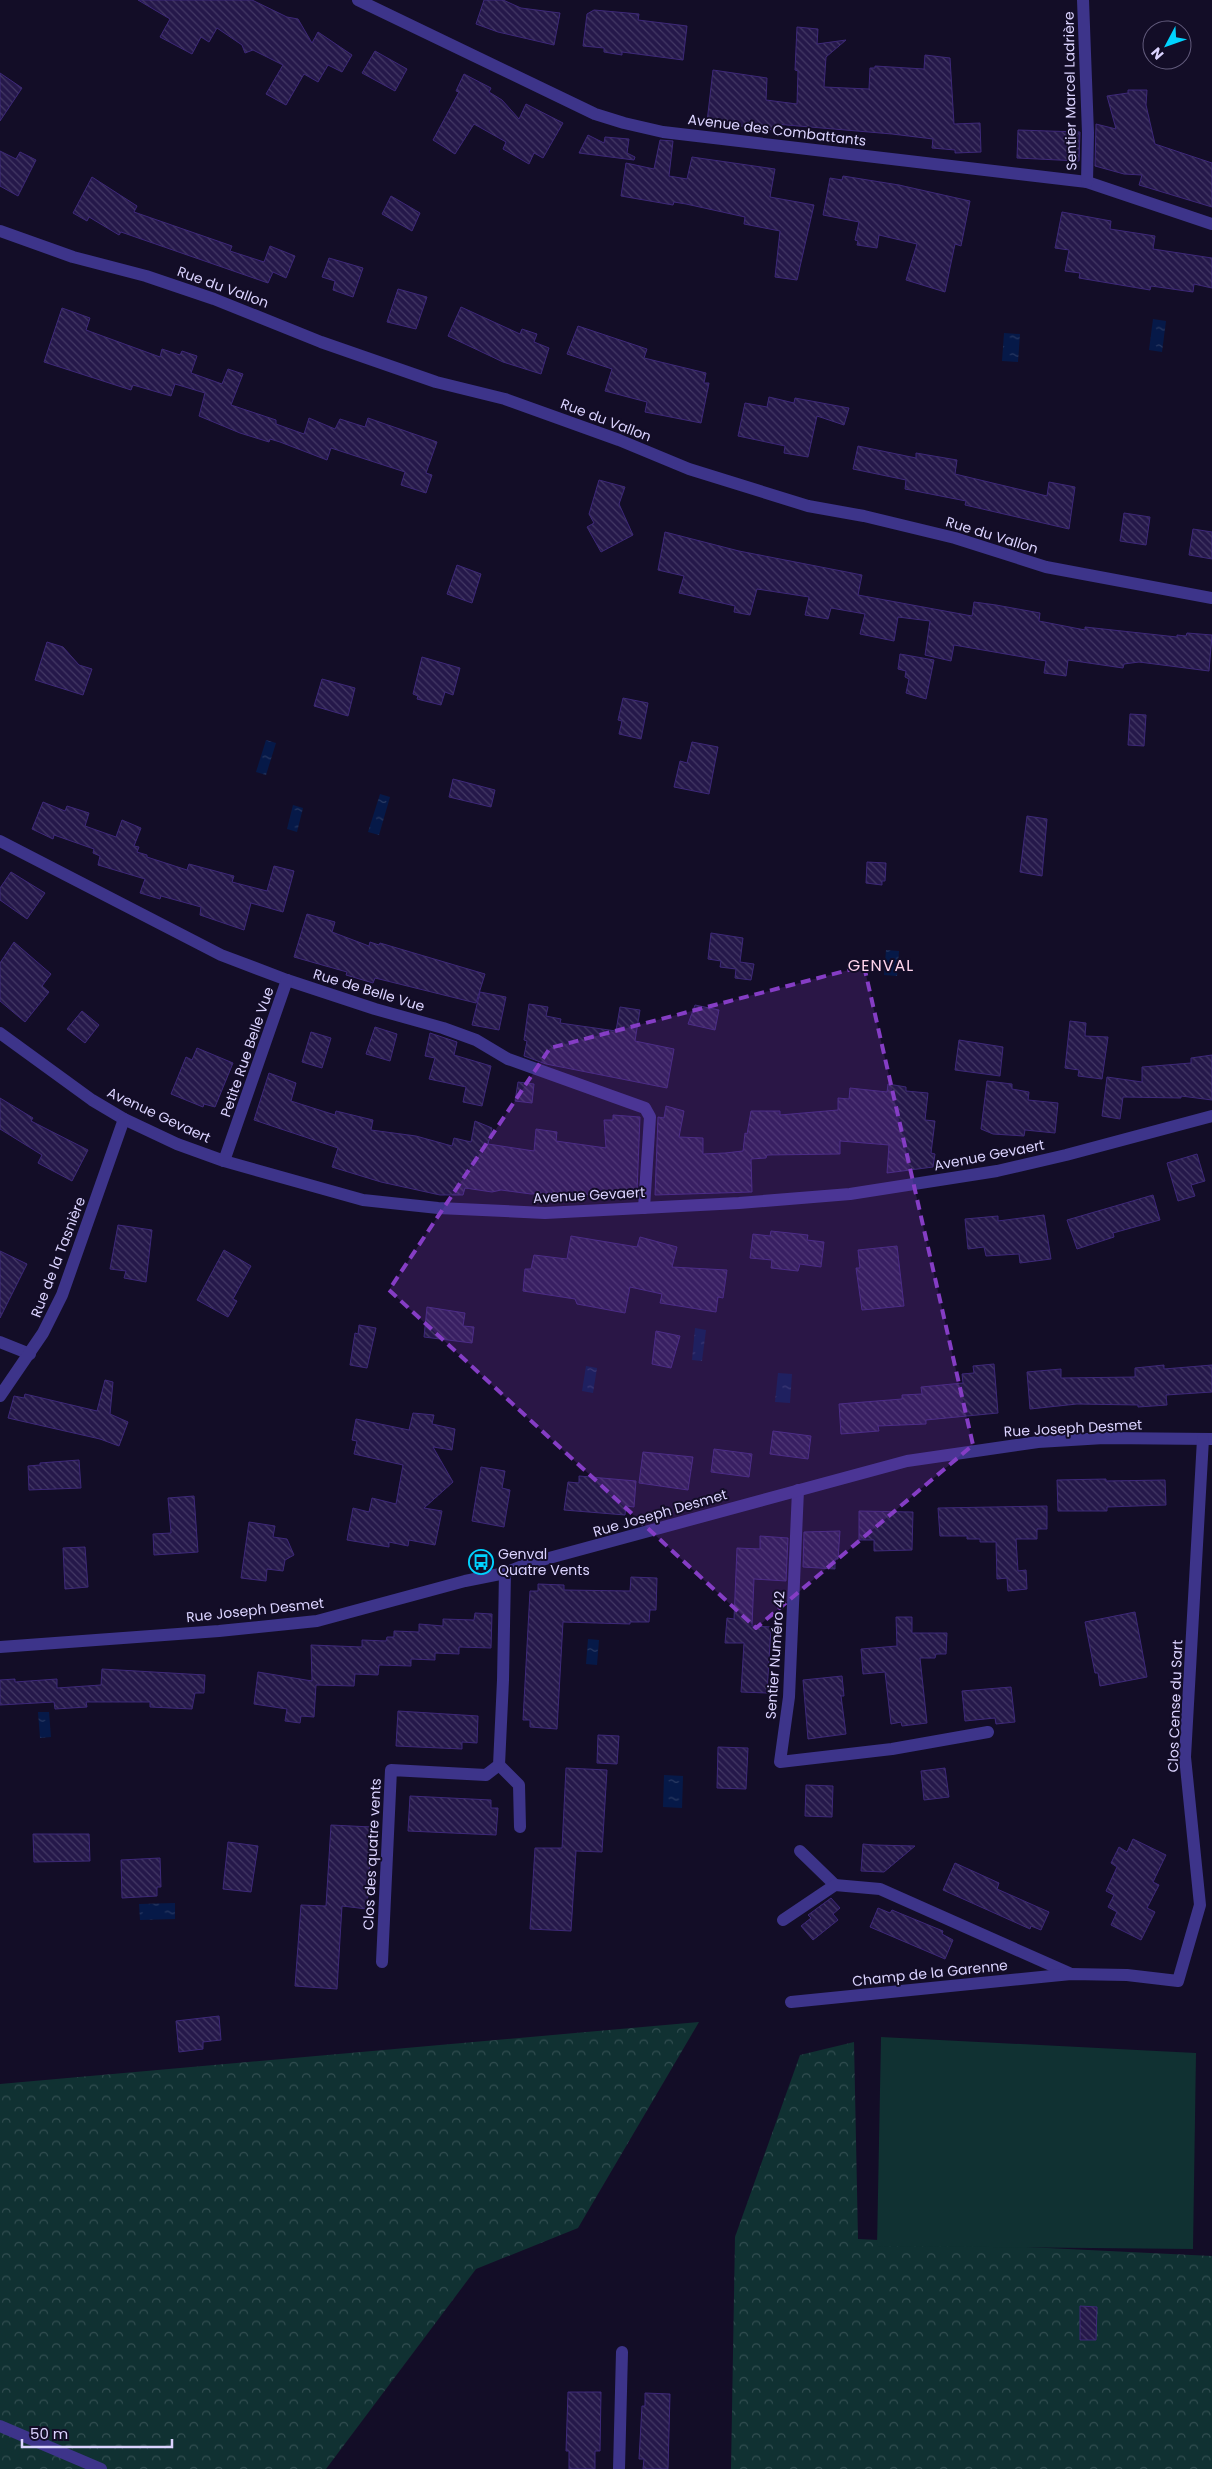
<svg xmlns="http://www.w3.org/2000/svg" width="1212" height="2469" font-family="Poppins,sans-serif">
  <defs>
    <pattern id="forest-crowns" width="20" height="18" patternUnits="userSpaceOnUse" patternTransform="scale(1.25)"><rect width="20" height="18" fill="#103132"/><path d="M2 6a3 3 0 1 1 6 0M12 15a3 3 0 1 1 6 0" fill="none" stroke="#324e51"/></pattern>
    <pattern id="water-ripples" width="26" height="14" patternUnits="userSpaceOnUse" patternTransform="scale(1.25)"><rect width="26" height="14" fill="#061948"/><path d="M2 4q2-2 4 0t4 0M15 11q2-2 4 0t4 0" fill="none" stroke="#2a3a63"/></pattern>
    <pattern id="building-back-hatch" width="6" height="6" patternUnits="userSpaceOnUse" patternTransform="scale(1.25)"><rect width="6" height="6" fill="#25184a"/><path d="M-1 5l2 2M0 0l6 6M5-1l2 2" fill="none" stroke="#443965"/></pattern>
  </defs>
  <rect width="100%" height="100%" fill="#130d27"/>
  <g fill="url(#forest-crowns)">
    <polygon points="699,2022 578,2228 476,2269 326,2469 0,2469 0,2084"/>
    <polygon points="854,2042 858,2239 1212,2256 1212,2469 731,2469 735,2237 800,2055"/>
  </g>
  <polygon fill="#103132" points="881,2037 1196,2053 1193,2249 877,2246"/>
  <g fill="url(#water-ripples)">
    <polygon points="1153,319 1166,321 1162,352 1149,350"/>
    <polygon points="1004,333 1020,334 1018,362 1002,361"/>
    <polygon points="266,740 276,743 266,775 256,772"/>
    <polygon points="380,794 390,797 379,835 368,832"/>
    <polygon points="293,805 303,808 297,832 287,829"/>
    <polygon points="886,950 899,951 897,976 884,975"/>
    <polygon points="695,1328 706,1330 702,1361 692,1360"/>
    <polygon points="586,1366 597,1368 593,1393 582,1391"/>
    <polygon points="778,1373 792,1374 790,1403 775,1402"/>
    <polygon points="588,1639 599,1640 597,1665 586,1664"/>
    <polygon points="38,1712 49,1712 51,1737 40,1738"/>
    <polygon points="664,1775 683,1776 682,1808 663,1807"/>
    <polygon points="175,1903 175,1919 140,1920 139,1904"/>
  </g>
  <g fill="url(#building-back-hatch)" stroke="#3d2878">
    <polygon points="138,0 252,0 287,17 298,19 312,43 318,32 352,55 342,72 328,65 318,82 304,74 286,105 266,94 283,65 253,50 245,53 242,45 217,28 209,42 201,37 192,54 160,37 170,19"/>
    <polygon points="484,0 503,0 521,8 560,13 554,45 498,32 476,24"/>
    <polygon points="594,10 639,14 638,20 687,26 683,60 622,52 622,55 604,52 604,48 583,46 587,14"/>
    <polygon points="797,27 818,29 817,44 846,40 826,57 824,87 869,89 870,68 875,68 875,66 924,69 925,55 950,58 954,124 980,123 981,152 955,153 955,150 932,148 933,139 892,134 775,124 774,130 707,122 713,70 767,78 766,100 797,104 798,71 795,70"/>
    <polygon points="375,51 407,69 395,91 362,73"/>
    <polygon points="0,73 22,88 0,121"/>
    <polygon points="464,74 491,88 489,92 502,100 519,119 526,104 563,123 543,158 534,153 529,164 503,149 506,142 474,124 455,154 433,140 459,92 456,91"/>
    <polygon points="1128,90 1147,90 1146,105 1155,144 1212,163 1212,207 1139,185 1142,175 1124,174 1095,166 1096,124 1116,129 1107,96 1128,93"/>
    <polygon points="1018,130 1080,132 1079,161 1017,158"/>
    <polygon points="588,135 604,143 605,137 629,139 627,153 635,157 634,160 579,153"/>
    <polygon points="660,140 673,141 669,176 687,179 692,157 775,169 770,197 814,205 797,280 775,277 780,231 744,224 745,217 686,204 674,202 673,205 621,196 626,163 654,169"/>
    <polygon points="0,151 16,159 20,152 36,160 18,196 0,186"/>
    <polygon points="843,176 899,185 970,201 961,246 955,244 945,292 906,280 917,244 879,235 877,248 857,245 858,241 855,240 859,222 823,215 830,178 842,180"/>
    <polygon points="92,177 137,206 134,212 232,246 230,251 264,262 270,246 295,256 286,278 273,272 268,283 121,232 119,235 89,217 87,221 73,213"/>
    <polygon points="391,196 420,213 412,231 382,214"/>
    <polygon points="1062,212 1111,221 1110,229 1155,236 1153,249 1212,258 1212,288 1194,284 1193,292 1151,286 1150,290 1079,278 1080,273 1065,271 1069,250 1055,248"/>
    <polygon points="329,258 363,268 353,297 333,290 335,281 322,277"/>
    <polygon points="398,289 427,297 416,329 387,322"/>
    <polygon points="461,307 520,334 522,329 537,334 534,342 549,348 541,374 503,362 448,336"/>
    <polygon points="62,308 90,318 86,330 160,357 162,349 180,355 182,351 197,356 191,373 222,384 228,369 243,374 231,405 276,420 276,424 304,434 309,418 335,429 340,419 365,427 368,418 437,442 426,473 432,475 426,493 401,485 405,472 331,448 327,460 280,442 270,439 269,442 240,433 199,416 205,393 175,384 171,396 133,385 131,390 44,362"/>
    <polygon points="578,326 647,349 644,358 706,373 704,383 709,383 701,423 645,412 647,402 605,391 612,369 567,354"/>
    <polygon points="769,397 794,403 795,398 849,408 844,425 817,416 808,457 784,453 785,446 738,436 745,403 767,407"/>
    <polygon points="858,446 916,458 916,453 957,460 955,474 1047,496 1049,482 1075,487 1069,529 965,505 966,501 905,489 906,480 853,469"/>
    <polygon points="599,480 625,487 619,504 633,535 601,552 587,527 594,523 589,514"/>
    <polygon points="1124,513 1150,517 1146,545 1120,541"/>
    <polygon points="1193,529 1212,532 1212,559 1189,555"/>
    <polygon points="665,532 739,551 862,575 858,595 972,616 974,602 996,605 1040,613 1039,621 1085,630 1085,627 1177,637 1177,635 1186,636 1187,633 1212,635 1209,671 1139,662 1124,664 1123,668 1068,660 1066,676 1044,673 1046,661 954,645 951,661 925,655 930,621 898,617 894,641 860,634 865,614 831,608 828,619 805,615 809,597 757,589 750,615 734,612 735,606 679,593 684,576 658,570"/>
    <polygon points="457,565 481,574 472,603 447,594"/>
    <polygon points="47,642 63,647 79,665 92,669 83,695 35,680"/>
    <polygon points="900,654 934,660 926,699 906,693 909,679 905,677 906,671 898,669"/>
    <polygon points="422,657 460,668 453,695 445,692 441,705 417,699 418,696 413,694"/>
    <polygon points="322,679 355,688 348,716 314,706"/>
    <polygon points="623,698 648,703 641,739 619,734 622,721 618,720"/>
    <polygon points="1130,714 1146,715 1144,746 1128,745"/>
    <polygon points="692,742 718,747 709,794 674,787 680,761 687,763"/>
    <polygon points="453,779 495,790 491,807 449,797"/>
    <polygon points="43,802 65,811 67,806 89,813 85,826 116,837 122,820 141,828 134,846 139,847 137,852 147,855 147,857 187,870 189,864 234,876 232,882 267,891 274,866 294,871 283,912 251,903 244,930 200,915 201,907 161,896 160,899 140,893 145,879 98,865 100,856 93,853 94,849 54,835 53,839 32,829"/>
    <polygon points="1027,816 1047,819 1042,876 1020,872"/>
    <polygon points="867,862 886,863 885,881 882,881 882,885 866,883"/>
    <polygon points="11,872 45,893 27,919 0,900 0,888"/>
    <polygon points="307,914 335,922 332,932 369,946 370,942 379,945 380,943 485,974 476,1003 375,978 373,983 346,975 347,972 294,957"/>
    <polygon points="711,933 743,938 740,962 754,964 751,980 735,978 736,969 720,967 721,961 708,959"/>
    <polygon points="14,942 51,974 42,986 49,992 25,1022 0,1001 0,963"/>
    <polygon points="480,992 506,997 499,1030 472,1025"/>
    <polygon points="529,1004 548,1007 546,1016 561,1019 560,1023 616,1031 620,1007 640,1010 635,1041 674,1049 667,1088 546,1064 524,1056 527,1041 524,1040"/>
    <polygon points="695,1005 719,1010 715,1030 688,1024"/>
    <polygon points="82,1011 99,1025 85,1043 67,1029"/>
    <polygon points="1070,1021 1086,1023 1085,1036 1108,1037 1102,1079 1078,1076 1079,1070 1065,1068"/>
    <polygon points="375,1027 397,1034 390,1061 366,1054"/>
    <polygon points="311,1032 331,1038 322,1068 302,1062"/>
    <polygon points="430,1033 457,1042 454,1055 491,1066 482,1106 463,1102 466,1087 429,1079 435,1058 425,1056"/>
    <polygon points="959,1040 1003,1047 1000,1076 955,1070"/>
    <polygon points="197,1048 233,1063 215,1107 204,1104 203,1107 171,1094 186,1057 192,1060"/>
    <polygon points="1212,1055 1212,1100 1181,1096 1181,1098 1123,1097 1120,1119 1102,1116 1107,1077 1142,1082 1142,1067 1191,1063 1191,1058"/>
    <polygon points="269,1073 296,1083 291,1101 335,1115 336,1111 373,1120 371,1130 416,1136 452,1146 454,1138 471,1142 475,1121 492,1128 488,1144 534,1151 536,1129 557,1132 556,1141 606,1148 604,1120 613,1120 613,1115 640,1117 637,1192 562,1196 562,1192 531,1194 501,1190 492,1192 465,1188 463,1195 440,1195 381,1182 332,1167 338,1148 254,1120"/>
    <polygon points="987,1081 1012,1084 1012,1089 1029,1092 1028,1100 1058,1103 1055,1133 1025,1130 1024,1136 993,1134 981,1129"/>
    <polygon points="518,1082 534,1084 532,1103 515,1101"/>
    <polygon points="888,1084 906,1087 906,1091 928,1093 925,1120 935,1121 931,1153 935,1154 933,1167 887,1173 889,1145 840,1141 840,1154 767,1155 766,1158 751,1159 752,1192 655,1195 658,1117 664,1118 666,1106 684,1111 679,1137 703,1138 703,1154 725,1153 743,1151 745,1133 747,1134 751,1111 780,1111 780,1115 838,1110 838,1098 849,1099 850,1088 887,1092"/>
    <polygon points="0,1098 33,1118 31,1121 88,1150 72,1181 38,1163 42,1155 0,1129"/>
    <polygon points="1197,1154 1205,1181 1191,1185 1195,1196 1178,1201 1167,1163"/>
    <polygon points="1153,1195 1160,1220 1113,1233 1114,1237 1077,1249 1067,1220"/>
    <polygon points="1044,1215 1051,1259 1020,1263 1019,1254 986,1256 984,1247 968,1249 965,1219 998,1216 998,1221"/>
    <polygon points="118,1225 152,1230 146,1282 124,1278 126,1271 110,1269"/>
    <polygon points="771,1231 808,1235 807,1240 824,1242 821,1267 800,1264 798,1271 771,1268 772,1260 750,1258 753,1234 770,1236"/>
    <polygon points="571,1236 637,1247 640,1237 677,1247 672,1267 727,1270 723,1298 718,1297 716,1312 660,1303 662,1294 630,1287 625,1313 577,1304 575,1299 523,1291 525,1269 531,1269 534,1255 567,1259"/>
    <polygon points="897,1246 904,1306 862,1310 856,1268 860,1268 858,1250"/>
    <polygon points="224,1250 251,1266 233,1299 237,1301 228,1317 197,1300"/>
    <polygon points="0,1251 27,1264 0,1318"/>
    <polygon points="427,1307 465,1313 463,1326 474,1327 472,1343 424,1337"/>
    <polygon points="359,1325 376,1328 367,1368 350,1365 355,1333 358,1334"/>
    <polygon points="656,1331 680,1336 671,1368 652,1364"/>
    <polygon points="994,1364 998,1413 926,1420 926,1424 878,1426 879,1431 841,1434 839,1404 902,1399 902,1395 922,1394 921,1387 963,1383 962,1374 974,1373 973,1366"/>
    <polygon points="1164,1365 1164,1369 1212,1365 1212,1392 1166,1395 1167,1405 1138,1407 1138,1405 1077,1404 1030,1409 1027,1372 1061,1369 1061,1378 1135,1377 1135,1368"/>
    <polygon points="105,1380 113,1382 110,1414 128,1422 119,1446 100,1439 8,1418 14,1396 24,1398 25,1394 97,1411"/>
    <polygon points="413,1413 434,1415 432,1424 455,1429 452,1450 433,1447 453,1482 424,1508 442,1511 435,1545 409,1540 408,1546 389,1542 389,1547 347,1540 353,1508 369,1512 372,1498 396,1504 403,1465 354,1454 357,1441 352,1440 356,1419 409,1430"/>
    <polygon points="773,1431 811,1436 808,1459 770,1454"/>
    <polygon points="714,1449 752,1454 749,1477 711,1472"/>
    <polygon points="643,1452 693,1457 688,1490 639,1483"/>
    <polygon points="79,1460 81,1488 29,1490 28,1466 40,1465 40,1463"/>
    <polygon points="481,1467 505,1471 502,1488 510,1490 504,1527 472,1521"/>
    <polygon points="579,1476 636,1481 634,1507 626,1506 625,1515 564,1510 568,1482 579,1483"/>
    <polygon points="1106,1479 1106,1481 1165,1480 1166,1505 1107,1507 1107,1511 1058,1511 1057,1480"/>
    <polygon points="194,1496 198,1552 154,1555 153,1534 171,1533 168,1498"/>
    <polygon points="1047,1506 1047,1529 1037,1529 1037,1539 1016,1539 1018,1571 1026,1570 1027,1589 1008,1591 1007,1578 997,1579 996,1542 980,1542 980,1539 967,1539 967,1536 940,1536 938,1508"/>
    <polygon points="859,1511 913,1512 912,1550 874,1551 874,1540 859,1540"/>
    <polygon points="249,1522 275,1526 273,1537 287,1539 294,1555 285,1560 283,1571 267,1569 266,1581 241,1578"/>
    <polygon points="840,1531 838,1559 835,1559 835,1569 803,1567 804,1532"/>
    <polygon points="760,1536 788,1538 786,1581 754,1579 752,1626 771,1627 767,1693 741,1692 744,1643 725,1643 727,1618 734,1619 737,1548 760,1549"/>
    <polygon points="85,1547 88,1587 65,1589 63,1548"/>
    <polygon points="631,1577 657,1578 656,1610 650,1610 649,1622 630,1622 630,1624 563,1622 557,1729 530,1727 530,1720 523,1720 530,1591 538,1591 538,1584 564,1585 564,1590 630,1591"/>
    <polygon points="1135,1612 1147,1677 1100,1686 1098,1673 1095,1673 1085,1622"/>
    <polygon points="475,1613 492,1614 491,1648 459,1647 459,1654 435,1653 435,1660 411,1659 411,1666 379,1665 378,1675 355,1674 354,1686 316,1685 314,1717 301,1716 300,1723 285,1721 287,1709 254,1704 258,1672 312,1681 311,1645 362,1647 362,1640 386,1641 387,1637 394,1637 394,1631 419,1632 419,1624 443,1626 443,1619 474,1620"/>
    <polygon points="896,1617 912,1617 912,1633 947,1633 946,1654 936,1654 935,1658 920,1658 927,1723 902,1726 901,1722 891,1724 885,1672 863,1674 861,1649 897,1646"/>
    <polygon points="102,1669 205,1675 204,1693 195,1693 192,1709 150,1707 150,1702 86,1702 87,1707 55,1709 54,1702 0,1705 0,1680 15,1679 15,1682 57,1679 57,1688 101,1685"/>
    <polygon points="842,1676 844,1696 841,1696 846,1734 808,1739 803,1680"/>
    <polygon points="1011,1687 1015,1722 996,1724 995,1718 965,1721 962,1691"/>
    <polygon points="398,1711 478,1716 477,1743 462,1742 462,1749 396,1746"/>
    <polygon points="598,1735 619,1736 617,1764 597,1763"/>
    <polygon points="718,1747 748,1748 746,1789 717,1788"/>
    <polygon points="566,1768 607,1770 602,1852 576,1851 571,1931 530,1929 535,1848 562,1848"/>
    <polygon points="945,1768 949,1797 924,1800 921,1771"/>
    <polygon points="806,1785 833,1786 832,1817 805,1816"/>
    <polygon points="410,1796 491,1800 491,1808 498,1808 496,1835 408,1831"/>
    <polygon points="331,1825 372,1827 367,1909 342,1906 337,1989 295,1986 301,1905 326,1906"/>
    <polygon points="33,1834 89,1834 90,1861 34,1862"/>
    <polygon points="1133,1839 1166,1855 1153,1882 1159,1885 1147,1908 1155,1912 1141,1940 1111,1925 1117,1912 1108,1907 1114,1895 1106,1891 1117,1867 1111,1863 1119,1847 1127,1852"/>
    <polygon points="228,1842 258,1846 251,1892 223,1889"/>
    <polygon points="863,1844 874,1845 915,1846 884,1872 861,1871"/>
    <polygon points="160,1858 161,1887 157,1887 157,1896 122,1898 121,1860"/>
    <polygon points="955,1863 999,1883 997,1889 1049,1912 1041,1930 1031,1926 1030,1929 943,1890"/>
    <polygon points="831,1898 840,1908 833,1914 838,1920 813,1940 801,1926 811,1918 808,1915"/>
    <polygon points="878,1908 890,1913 892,1910 943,1931 942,1934 953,1940 945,1959 870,1927"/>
    <polygon points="219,2016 221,2040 203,2042 203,2049 179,2052 176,2021"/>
    <polygon points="1080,2306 1097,2307 1096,2340 1080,2340"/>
    <polygon points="568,2392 601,2392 600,2451 595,2451 595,2469 569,2469 569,2451 566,2451"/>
    <polygon points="645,2393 670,2394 668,2469 643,2469 644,2459 639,2459 642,2406 645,2406"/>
  </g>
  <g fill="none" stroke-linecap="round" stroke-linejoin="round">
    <g stroke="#3d348a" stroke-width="12">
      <polyline points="358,0 595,114 624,123 663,132 1087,182 1212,224"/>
      <polyline points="1083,0 1088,133 1087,182"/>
      <polyline points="0,841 221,955 287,980 375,1009 443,1028 476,1040 508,1059 645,1108 650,1117 644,1208"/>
      <polyline points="0,1033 92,1100 124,1119 177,1144 224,1161 363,1200 438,1208 545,1213 739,1203 850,1194 997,1171 1066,1155 1212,1116"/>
      <polyline points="224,1161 287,980"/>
      <polyline points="0,1342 30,1354"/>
      <polyline points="0,1396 43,1333 62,1295 124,1119"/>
      <polyline points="798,1490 789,1697 780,1762 892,1749 988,1732"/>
      <polyline points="0,1647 219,1631 317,1621 465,1581 505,1573 527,1564 907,1461 1038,1442 1104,1438 1212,1439"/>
      <polyline points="499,1765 519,1785 520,1827"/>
      <polyline points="800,1851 835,1885"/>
      <polyline points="783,1920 835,1885 880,1889 1069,1973"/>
      <polyline points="382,1962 391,1770 486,1775 499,1765 503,1680 505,1573"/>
      <polyline points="791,2002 1071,1974 1127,1975 1178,1981 1200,1905 1185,1757 1203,1439"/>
      <polyline points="0,2426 101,2469"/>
      <polyline points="619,2469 622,2352"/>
    </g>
    <polyline stroke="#3d348a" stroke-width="12" points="0,231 73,257 146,276 214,299 321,342 436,382 505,399 619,440 689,469 808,506 864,516 955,538 1046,567 1212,598"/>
  </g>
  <path fill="#853dc5" fill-opacity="0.2" stroke="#853dc5" stroke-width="4" stroke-dasharray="10 6" stroke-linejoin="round" d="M864,966L973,1445L756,1628L389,1290L550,1048Z"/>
  <defs>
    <symbol id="bus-ring" viewBox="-11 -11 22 22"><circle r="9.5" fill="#130d27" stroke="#00d3fe" stroke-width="1.5"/><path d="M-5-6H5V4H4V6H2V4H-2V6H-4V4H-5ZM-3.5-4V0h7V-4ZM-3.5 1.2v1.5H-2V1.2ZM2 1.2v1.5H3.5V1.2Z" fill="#00d3fe"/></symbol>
  </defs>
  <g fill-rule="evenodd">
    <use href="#bus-ring" x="467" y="1548" width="28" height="28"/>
  </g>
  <g text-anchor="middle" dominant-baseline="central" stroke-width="4" stroke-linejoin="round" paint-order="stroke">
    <g font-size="14" fill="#dbd3ff" stroke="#130d27">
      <text transform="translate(1070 91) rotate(-91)">Sentier Marcel Ladrière</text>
      <text transform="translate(777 130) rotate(7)">Avenue des Combattants</text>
      <text transform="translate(223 287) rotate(20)">Rue du Vallon</text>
      <text transform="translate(606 420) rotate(21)">Rue du Vallon</text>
      <text transform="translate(992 535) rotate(17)">Rue du Vallon</text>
      <text transform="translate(369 990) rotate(17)">Rue de Belle Vue</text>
      <text transform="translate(247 1052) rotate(-71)">Petite Rue Belle Vue</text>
      <text transform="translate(159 1115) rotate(25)">Avenue Gevaert</text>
      <text transform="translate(989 1155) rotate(-11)">Avenue Gevaert</text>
      <text transform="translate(589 1195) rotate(-3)">Avenue Gevaert</text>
      <text transform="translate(58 1257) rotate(-69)">Rue de la Tasnière</text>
      <text transform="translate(1073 1428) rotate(-3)">Rue Joseph Desmet</text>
      <text transform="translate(660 1513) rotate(-16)">Rue Joseph Desmet</text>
      <text transform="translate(255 1610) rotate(-6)">Rue Joseph Desmet</text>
      <text transform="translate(775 1655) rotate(-86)">Sentier Numéro 42</text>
      <text transform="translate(1175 1706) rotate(-88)">Clos Cense du Sart</text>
      <text transform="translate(372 1854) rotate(-87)">Clos des quatre vents</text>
      <text transform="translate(930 1973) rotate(-6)">Champ de la Garenne</text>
    </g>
    <g font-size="14" fill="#dbd3ff" stroke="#130d27" text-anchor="start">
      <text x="498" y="1554">Genval<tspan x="498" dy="16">Quatre Vents</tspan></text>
    </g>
    <g font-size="16" letter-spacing="1" fill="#ffd5ed" stroke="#130d27">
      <text x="881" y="965">GENVAL</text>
    </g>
  </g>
  <g transform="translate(1167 45) rotate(229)"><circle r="24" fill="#130d27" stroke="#635c7d"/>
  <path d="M0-4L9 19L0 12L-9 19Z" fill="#00d3fe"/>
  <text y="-8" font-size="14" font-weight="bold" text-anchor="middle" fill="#dbd3ff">N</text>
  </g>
  <path d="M22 2439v8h150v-8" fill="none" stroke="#dbd3ff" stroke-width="2.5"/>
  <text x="30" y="2439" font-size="15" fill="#dbd3ff" stroke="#130d27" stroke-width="4" paint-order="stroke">50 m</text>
</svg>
